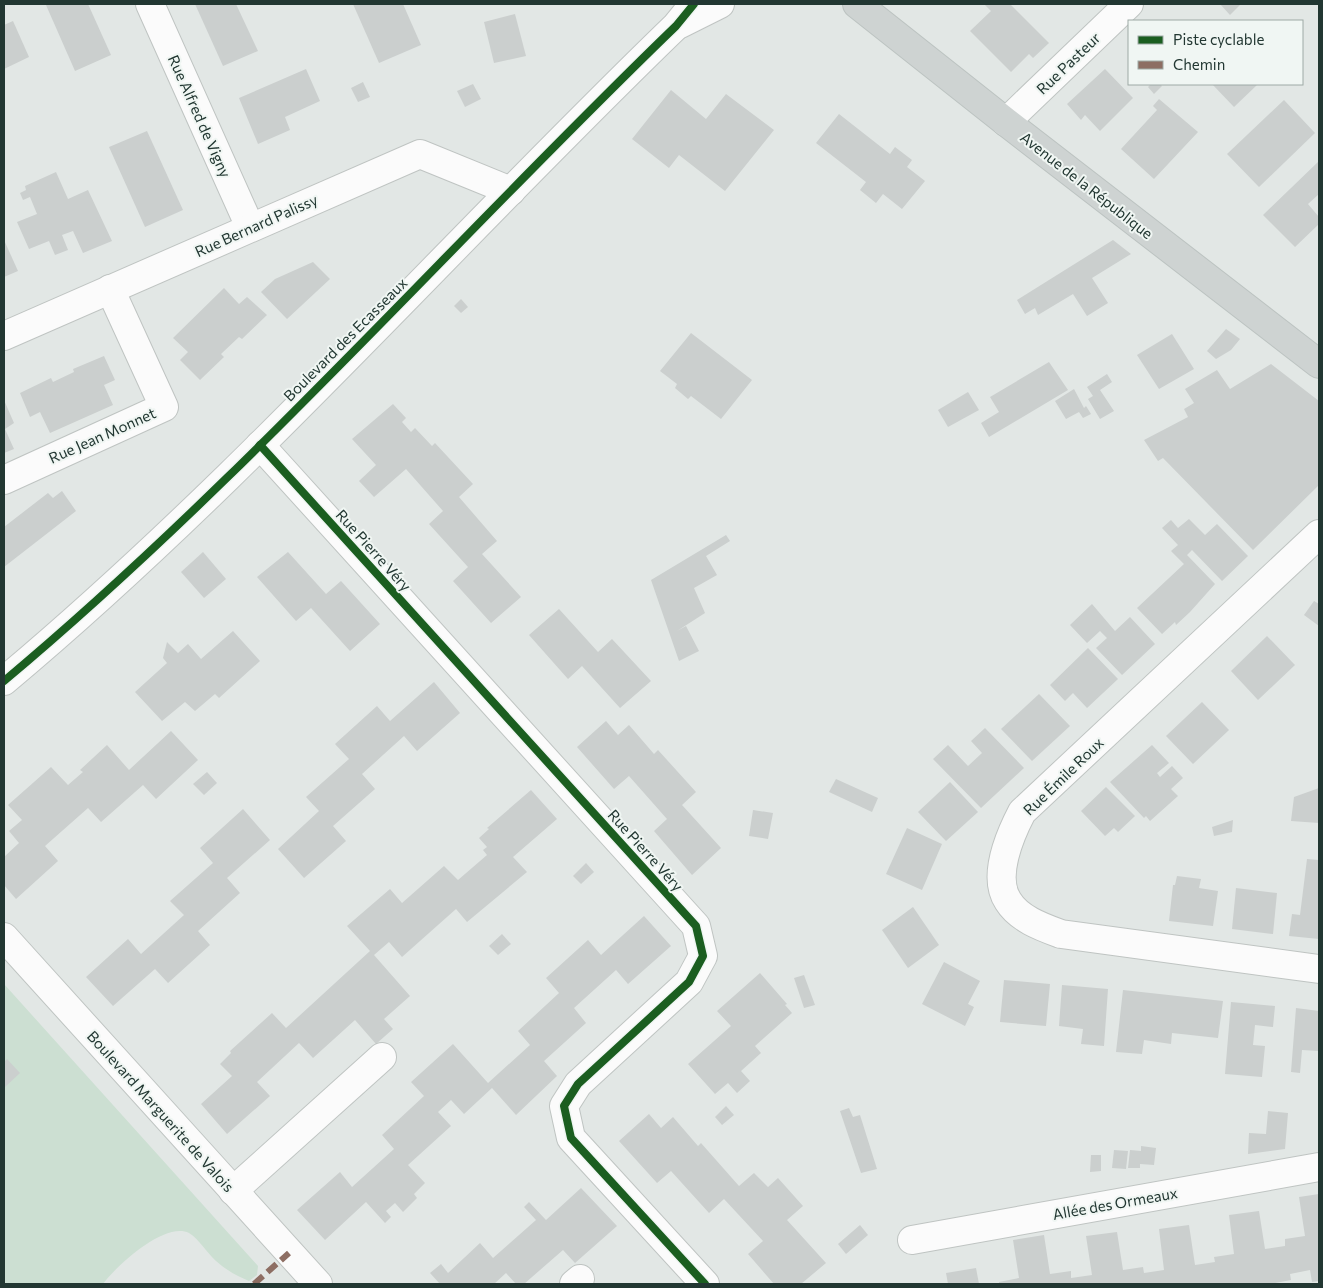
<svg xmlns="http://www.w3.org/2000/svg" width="1323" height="1288" font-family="Commissioner,sans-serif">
  <rect width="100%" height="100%" fill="#e2e7e5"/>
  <path fill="#ccdfd2" d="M4,984L258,1266L257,1275L249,1281C237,1276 226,1270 216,1261C207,1253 199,1239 189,1233C165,1221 116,1266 103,1284H4Z"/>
  <g fill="#cbcfce">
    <polygon points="49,4 88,4 111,55 75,71 46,5"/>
    <polygon points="195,4 236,4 258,51 223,66"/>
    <polygon points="353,4 403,4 421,45 379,63"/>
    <polygon points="984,4 1010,4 1049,43 1033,58 1029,54 1011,72 970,31 991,11"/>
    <polygon points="1220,4 1241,4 1230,15"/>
    <polygon points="515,14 526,56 494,63 484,22"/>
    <polygon points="13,21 29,57 4,69 4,25"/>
    <polygon points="306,69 320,101 285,117 290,130 258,144 239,98"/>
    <polygon points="1105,69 1133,98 1100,131 1085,115 1081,120 1067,104"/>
    <polygon points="363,82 370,97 358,102 351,88"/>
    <polygon points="473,84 481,99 465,107 457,91"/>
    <polygon points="1151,84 1160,84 1162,86 1154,94 1148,87"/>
    <polygon points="1212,84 1258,84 1234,107"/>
    <polygon points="671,90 706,119 726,94 774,130 725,191 679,155 669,168 632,139"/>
    <polygon points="1159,99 1198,132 1154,179 1121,149 1157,110 1153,106"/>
    <polygon points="1284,100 1315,133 1259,187 1227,154"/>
    <polygon points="839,114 890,154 895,147 912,160 907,167 925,181 902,209 883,194 876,203 860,190 866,182 816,143"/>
    <polygon points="147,131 183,210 145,227 109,147"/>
    <polygon points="1319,161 1319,194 1308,204 1319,217 1319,224 1295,247 1263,215"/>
    <polygon points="56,172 68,199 88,190 112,241 83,253 73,231 62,235 68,250 55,255 49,241 29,249 17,222 37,214 30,197 23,200 20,193 26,190 25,186"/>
    <polygon points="4,240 18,271 4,277"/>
    <polygon points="1113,240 1131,254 1092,278 1108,303 1087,316 1073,294 1038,315 1035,308 1025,314 1017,300"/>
    <polygon points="313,262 330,279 287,319 261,292 275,279"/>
    <polygon points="224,288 239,304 247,297 267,315 242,339 239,337 221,354 224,357 200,380 180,360 188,352 173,338"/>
    <polygon points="461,299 468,307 461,313 454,306"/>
    <polygon points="1226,329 1240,339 1231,350 1216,359 1207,351"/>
    <polygon points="691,333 752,380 721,419 691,396 688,399 675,388 677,384 660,371"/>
    <polygon points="1172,334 1194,369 1159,389 1137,355"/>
    <polygon points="104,356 115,380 104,385 113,405 50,433 40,412 30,417 20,393 51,378 53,382 74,372 73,369"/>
    <polygon points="1049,362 1068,390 989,437 981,423 999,412 990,397"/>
    <polygon points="1271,364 1319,401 1319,485 1253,550 1163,458 1158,461 1144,440 1188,417 1184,409 1194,403 1185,389 1217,370 1230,389"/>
    <polygon points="1107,374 1112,382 1100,390 1114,411 1100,419 1088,399 1093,396 1087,387"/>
    <polygon points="1074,389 1084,408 1086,406 1091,414 1083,418 1079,412 1066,419 1055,401"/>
    <polygon points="968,392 979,410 948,427 938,410"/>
    <polygon points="4,400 14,423 5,429 14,449 4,453"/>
    <polygon points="393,404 406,418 402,422 411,432 415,428 432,446 435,443 473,484 459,497 497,541 482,554 521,597 491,623 453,581 468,567 429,524 443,511 406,469 374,497 359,481 376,465 352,439"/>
    <polygon points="62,491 76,511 4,567 4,527 48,493 53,498"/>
    <polygon points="1189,519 1205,535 1217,524 1248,556 1222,581 1192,550 1187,555 1215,584 1190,612 1176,625 1175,622 1162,634 1137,608 1184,564 1171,551 1178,545 1162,528 1171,520 1178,528"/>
    <polygon points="726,535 730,541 706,556 717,575 694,588 705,613 677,631 686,626 699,651 679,661 651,580"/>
    <polygon points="203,552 226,579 204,598 181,572"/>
    <polygon points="288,552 326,594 341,581 380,624 350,651 311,608 296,621 257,577"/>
    <polygon points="1314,601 1319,604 1319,626 1304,615"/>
    <polygon points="1092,604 1115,631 1130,617 1155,644 1122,675 1096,648 1107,638 1100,631 1087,643 1070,625"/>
    <polygon points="559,609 598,652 612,639 651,681 620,708 582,666 568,679 529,635"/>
    <polygon points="233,631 260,661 219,698 215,694 195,711 185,702 162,721 135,692 167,663 163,658 167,642 178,653 188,644 201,659"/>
    <polygon points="1267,636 1295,665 1258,700 1231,671"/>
    <polygon points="1088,648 1118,679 1087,708 1073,693 1065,701 1050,685"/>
    <polygon points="434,682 460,713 417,751 404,736 362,774 375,789 333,826 346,841 304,878 278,849 319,811 306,797 349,759 335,744 377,706 390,721"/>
    <polygon points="1039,694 1070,726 1032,761 1001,729"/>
    <polygon points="1202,702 1229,730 1193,764 1166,736"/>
    <polygon points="606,721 618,735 629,725 654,754 658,750 696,792 682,805 721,848 692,875 654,831 667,819 629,776 614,789 577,747"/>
    <polygon points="985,728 1024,768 981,808 933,759 948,745 968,766 982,753 971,741"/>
    <polygon points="171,731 198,760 156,799 143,785 101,822 88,808 45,846 58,861 16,899 4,885 4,857 19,843 9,831 22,820 8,805 51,767 68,785 83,772 80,770 107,745 129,770"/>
    <polygon points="1152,745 1169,763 1157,773 1160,777 1172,766 1183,778 1171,789 1178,796 1150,821 1146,816 1144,818 1110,782"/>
    <polygon points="207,772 217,783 204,795 193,784"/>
    <polygon points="836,779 878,798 872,812 829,792"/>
    <polygon points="950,782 978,812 946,841 918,812"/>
    <polygon points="1106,787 1135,816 1118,832 1114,828 1105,836 1081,811"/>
    <polygon points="1319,788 1319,823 1291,821 1294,797"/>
    <polygon points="531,790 557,819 513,857 527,872 467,922 456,909 402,957 389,942 374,955 410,996 384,1019 393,1029 376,1044 355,1020 313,1058 299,1043 257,1082 270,1096 227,1134 201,1104 232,1076 220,1064 231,1053 230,1051 272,1013 286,1028 370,951 347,926 390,889 402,903 444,866 458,880 487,855 483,850 487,847 479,838 489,829 487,828"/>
    <polygon points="243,809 270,840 227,878 240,893 198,931 210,945 168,983 155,969 113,1006 86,977 128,939 141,954 184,915 170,901 213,863 200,848"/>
    <polygon points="753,810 773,813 768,839 749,836"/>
    <polygon points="1233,820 1232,832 1214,836 1212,827"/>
    <polygon points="907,828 942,844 922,890 886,874"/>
    <polygon points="1307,859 1319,860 1319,939 1289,936 1292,914 1300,915"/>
    <polygon points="586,863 594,872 581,884 573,876"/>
    <polygon points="1177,876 1201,879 1199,888 1218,891 1213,926 1169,921 1173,885 1175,885"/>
    <polygon points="1236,888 1277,893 1273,934 1232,929"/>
    <polygon points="913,907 939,945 908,968 882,930"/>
    <polygon points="644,916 671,946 628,984 616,970 574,1008 586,1023 544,1061 557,1076 516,1115 492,1088 464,1114 451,1100 438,1112 451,1126 408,1165 425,1183 414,1194 417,1198 403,1212 395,1203 386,1211 391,1217 385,1223 366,1202 325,1240 297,1210 340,1172 352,1187 394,1149 382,1135 424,1096 411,1082 453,1044 488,1083 530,1045 518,1031 559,993 546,978 588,940 601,955"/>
    <polygon points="502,934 511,944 498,955 489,946"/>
    <polygon points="944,962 980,981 968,1004 974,1007 965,1026 922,1004"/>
    <polygon points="760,973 787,1004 785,1005 792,1013 755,1046 761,1053 741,1071 750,1081 737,1093 728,1083 715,1094 688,1064 731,1026 717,1011"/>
    <polygon points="804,975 815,1005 804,1008 794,978"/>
    <polygon points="1004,980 1050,984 1046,1026 1000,1022"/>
    <polygon points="1062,985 1108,989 1104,1046 1081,1044 1083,1029 1059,1026"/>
    <polygon points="1123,990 1223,1001 1218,1038 1172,1033 1171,1044 1144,1040 1142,1054 1116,1052"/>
    <polygon points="1231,1002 1275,1006 1273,1027 1255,1025 1253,1045 1265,1046 1262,1077 1225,1074"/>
    <polygon points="1296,1008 1319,1011 1319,1051 1302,1050 1300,1073 1291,1072"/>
    <polygon points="7,1059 20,1073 4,1088 4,1062"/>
    <polygon points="726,1106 734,1115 722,1125 715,1117"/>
    <polygon points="849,1108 853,1117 860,1115 877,1169 861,1173 840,1111"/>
    <polygon points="1268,1111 1288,1113 1285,1149 1248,1154 1249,1133 1266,1134"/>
    <polygon points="649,1114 661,1128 673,1117 698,1146 701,1143 739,1186 754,1173 768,1187 778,1178 803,1206 787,1220 826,1263 801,1284 774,1284 748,1254 763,1241 724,1199 709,1213 671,1171 657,1183 619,1141"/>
    <polygon points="1141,1146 1156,1148 1154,1165 1140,1164 1140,1168 1128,1168 1130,1150 1141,1151"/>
    <polygon points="1114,1150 1128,1151 1126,1169 1112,1168"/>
    <polygon points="1091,1155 1101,1155 1101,1171 1090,1172"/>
    <polygon points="581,1188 617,1226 575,1263 563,1250 524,1284 516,1284 506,1273 494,1284 440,1284 430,1273 441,1264 448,1273 480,1243 493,1258 536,1220 524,1207 529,1202 546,1220"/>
    <polygon points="1319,1194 1319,1281 1312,1282 1310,1270 1290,1274 1291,1280 1270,1284 999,1284 999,1282 1019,1278 1013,1240 1044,1235 1050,1274 1071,1271 1071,1278 1092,1275 1086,1236 1117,1232 1123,1270 1143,1267 1144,1273 1164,1270 1159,1229 1189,1225 1195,1265 1215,1262 1214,1257 1234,1254 1229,1215 1259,1211 1265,1249 1285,1246 1285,1239 1305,1236 1299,1197"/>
    <polygon points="860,1225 868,1235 846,1254 838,1244"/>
    <polygon points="976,1268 979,1284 948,1284 946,1273"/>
  </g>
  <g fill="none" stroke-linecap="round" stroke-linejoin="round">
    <defs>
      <g id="minor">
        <polyline points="150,4 250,227"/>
        <polyline points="680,24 720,4"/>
        <polyline points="1006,122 1129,4"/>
        <polyline points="4,336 420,154 511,191"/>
        <polyline points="260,445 696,926 703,956 689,982 578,1084 564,1106 571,1138 705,1284"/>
        <polyline points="4,480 164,407 110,289"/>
        <path d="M1319,534L1022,812C1010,835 992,877 1008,901C1019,919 1042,927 1061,934L1319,969"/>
        <path d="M4,681C244,480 451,243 676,26L694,4"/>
        <polyline points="4,937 318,1284"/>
        <polyline points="233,1191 382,1057"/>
        <polyline points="912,1240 1319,1167"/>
        <polyline points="574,1284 580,1279"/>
      </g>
      <polyline id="major" points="857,4 1006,122 1319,364"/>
    </defs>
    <use href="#minor" stroke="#bfc4c2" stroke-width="30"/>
    <use href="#major" stroke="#bcc3c1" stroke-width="30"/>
    <use href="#minor" stroke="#fbfbfb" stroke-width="28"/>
    <use href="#major" stroke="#ced3d2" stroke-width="28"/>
    <polyline stroke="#8d6e63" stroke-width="6" stroke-dasharray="12 6" stroke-linecap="butt" points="254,1284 289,1253"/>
    <defs>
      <g id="cycleway">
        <polyline points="260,445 696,926 703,956 689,982 578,1084 564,1106 571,1138 705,1284"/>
        <path d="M4,681C244,480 451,243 676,26L694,4"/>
      </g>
    </defs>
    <use href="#cycleway" stroke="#f0f6f3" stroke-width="11"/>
    <use href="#cycleway" stroke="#1b5e20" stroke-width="8"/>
  </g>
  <g text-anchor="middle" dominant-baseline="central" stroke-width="4" stroke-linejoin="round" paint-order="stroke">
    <g font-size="15" fill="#223732" stroke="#f0f6f3">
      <text transform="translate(1068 63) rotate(-44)">Rue Pasteur</text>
      <text transform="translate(200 116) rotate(66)">Rue Alfred de Vigny</text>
      <text transform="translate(1087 185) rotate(38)">Avenue de la République</text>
      <text transform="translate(256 225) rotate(-24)">Rue Bernard Palissy</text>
      <text transform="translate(345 339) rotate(-45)">Boulevard des Ecasseaux</text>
      <text transform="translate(102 435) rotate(-24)">Rue Jean Monnet</text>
      <text transform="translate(374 550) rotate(48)">Rue Pierre Véry</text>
      <text transform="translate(1063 776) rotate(-44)">Rue Émile Roux</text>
      <text transform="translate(646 850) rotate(48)">Rue Pierre Véry</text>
      <text transform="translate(161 1111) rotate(48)">Boulevard Marguerite de Valois</text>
      <text transform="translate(1115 1203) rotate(-10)">Allée des Ormeaux</text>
    </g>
  </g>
  <rect width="1323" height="1288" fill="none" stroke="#223732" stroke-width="10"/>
  <rect x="1128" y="20" width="175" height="65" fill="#f0f6f3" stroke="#9eaaa6"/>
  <rect x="1138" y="36" width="25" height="8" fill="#1b5e20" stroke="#9eaaa6"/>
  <text x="1173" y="45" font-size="15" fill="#223732">Piste cyclable</text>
  <rect x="1138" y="61" width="25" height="8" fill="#8d6e63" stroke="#9eaaa6"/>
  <text x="1173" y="70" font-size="15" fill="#223732">Chemin</text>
</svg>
